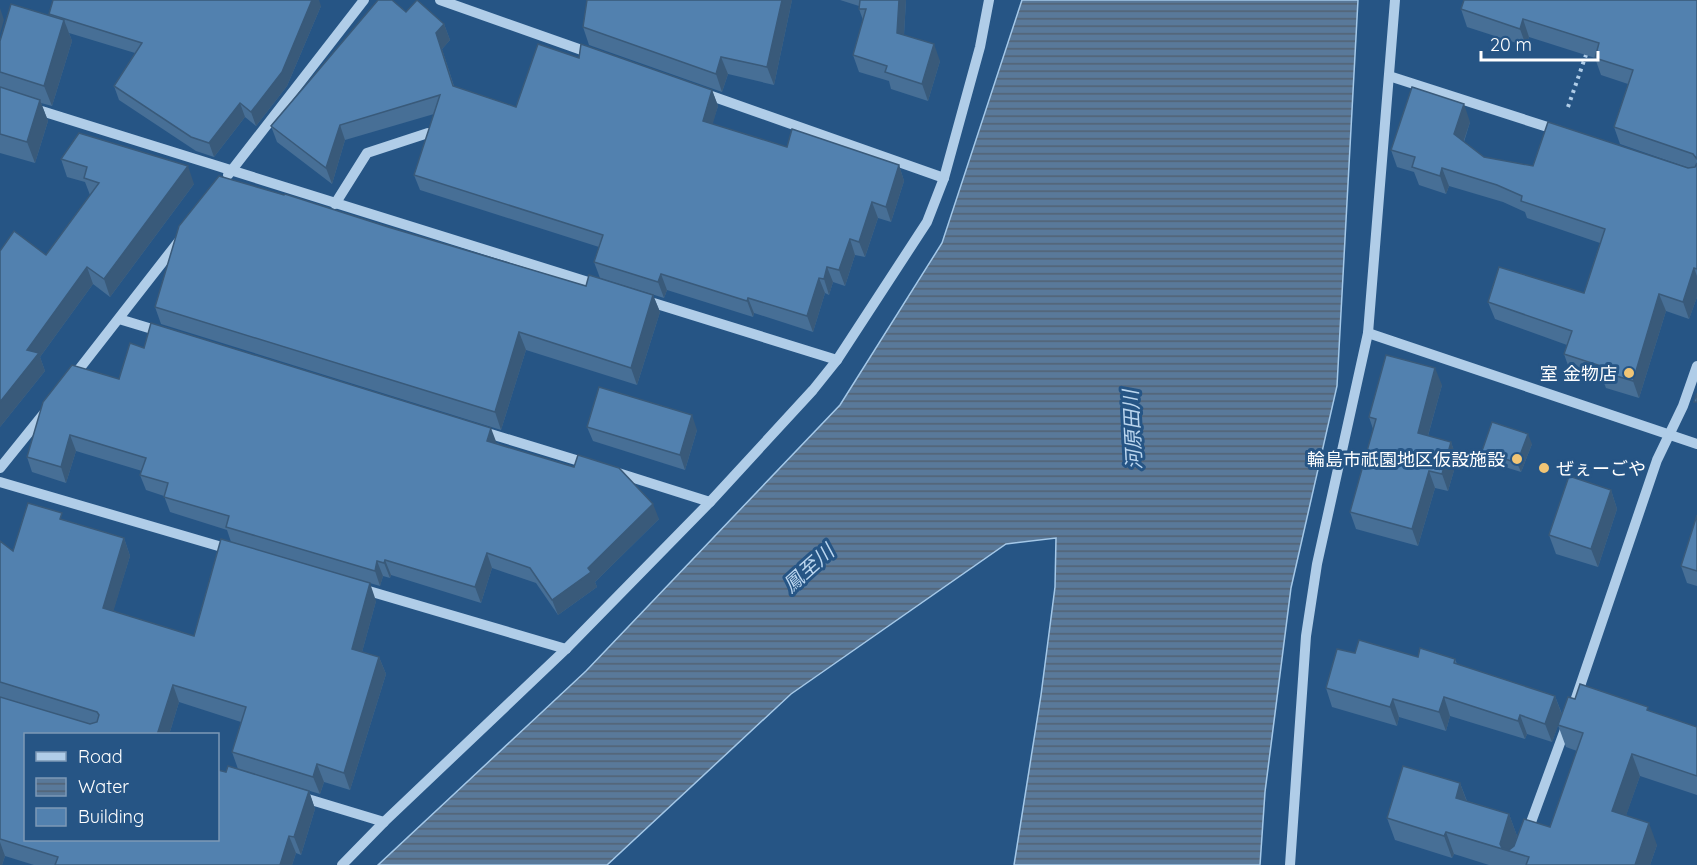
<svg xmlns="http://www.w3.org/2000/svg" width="1697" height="865" font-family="Quicksand,'Noto Sans JP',sans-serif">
  <defs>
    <pattern id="water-rules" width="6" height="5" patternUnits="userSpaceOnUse" patternTransform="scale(1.5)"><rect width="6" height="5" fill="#59799a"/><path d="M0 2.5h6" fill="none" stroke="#526273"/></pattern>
  </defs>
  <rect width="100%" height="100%" fill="#265585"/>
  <polygon fill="url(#water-rules)" stroke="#a4c8e8" stroke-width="1.5" points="1022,0 1358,0 1337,386 1291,588 1265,792 1260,865 1014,865 1041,695 1055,587 1056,538 1006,544 791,694 607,865 378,865 586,671 840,405 942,243"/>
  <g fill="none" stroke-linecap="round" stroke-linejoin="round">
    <polyline stroke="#b0cde8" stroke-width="4" stroke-dasharray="3 4.5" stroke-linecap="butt" points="1568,107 1587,52"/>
    <g stroke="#b0cde8" stroke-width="10">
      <polyline points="440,0 593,54"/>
      <polyline points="1389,76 1560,131"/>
      <polyline points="703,93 944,178"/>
      <polyline points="32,108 601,286"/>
      <polyline points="228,175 364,0"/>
      <polyline points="335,204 367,153 428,133"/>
      <polyline points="644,300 837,360"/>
      <polyline points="119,319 162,332"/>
      <polyline points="1368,333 1697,444"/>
      <polyline points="73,377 179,241"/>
      <polyline points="481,431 589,464"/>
      <polyline points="0,468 46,411"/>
      <polyline points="615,472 710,502"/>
      <polyline points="0,482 232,550"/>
      <polyline points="362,589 566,649"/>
      <polyline points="1576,698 1657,460 1683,406 1697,366"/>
      <polyline points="298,796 384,822"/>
      <polyline points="1527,833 1567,724"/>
      <polyline points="342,865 384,822 566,649 710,502 813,390 837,360 927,222 944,178 980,47 989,0"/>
      <polyline points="1290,865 1306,636 1317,564 1368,333 1395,0"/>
    </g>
  </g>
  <g fill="#476f96">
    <polygon points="792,0 774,85 728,74 722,92 589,45 583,27"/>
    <polygon points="840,0 906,0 904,35 940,61 928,101 891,89 889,81 859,72 853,55 863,20 859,9 859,6"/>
    <polygon points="1697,0 1697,297 1689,319 1666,311 1639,398 1606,388 1604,383 1570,371 1564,354 1567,345 1495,319 1488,302 1584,293 1600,243 1527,218 1525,212 1503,202 1449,186 1446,194 1419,185 1414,172 1397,167 1391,150 1470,122 1464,142 1484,157 1533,166 1689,168 1620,144 1614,127 1628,84 1601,75 1595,58 1529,37 1526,46 1467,27 1461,9"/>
    <polygon points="321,6 287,86 256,126 245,117 214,157 196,151 119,100 114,86 135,53 69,33 72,41 52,106 41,103 48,121 35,163 0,153 0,41 49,15"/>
    <polygon points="406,12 444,24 450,40 442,49 454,86 516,107 579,58 712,90 718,106 712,124 787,147 899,165 904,181 891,222 878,218 865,257 855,255 845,286 833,282 829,295 825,293 813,332 754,313 753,317 667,290 664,298 600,278 594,262 599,247 420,190 414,175 434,114 345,140 332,184 277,142 271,126"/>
    <polygon points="61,159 194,184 110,297 93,284 40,357 45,371 0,427 46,255 90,195 85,182 67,177"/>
    <polygon points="388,227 586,286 653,295 660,312 637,385 526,350 501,430 161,324 155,307"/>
    <polygon points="119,379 497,443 659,519 595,582 597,587 558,615 536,583 492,568 481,603 391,575 390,578 383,576 380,586 231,542 227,530 170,512 164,496 146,490 140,475 142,471 76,451 66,483 32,472 27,457"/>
    <polygon points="1442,385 1428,436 1451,442 1457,460 1448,491 1435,488 1418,546 1356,529 1350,512 1373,429 1369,417"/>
    <polygon points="587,427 697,430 685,470 593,441"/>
    <polygon points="1532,444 1521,472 1486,461 1482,451"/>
    <polygon points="1611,490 1617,509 1598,567 1556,554 1549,535"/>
    <polygon points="1697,515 1697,586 1687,583 1681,566"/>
    <polygon points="64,520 124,538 130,556 113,611 194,636 376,601 362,652 379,657 386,674 350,790 324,782 320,794 238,769 232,752 241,722 179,702 169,735 26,735 226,772 309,791 315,809 301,855 296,853 292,865 34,865 5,856 2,865 0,865 0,541 13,551"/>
    <polygon points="1355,653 1418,657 1455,659 1457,664 1555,696 1562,714 1575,699 1650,711 1697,727 1697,795 1640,776 1626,815 1657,845 1650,865 1489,865 1454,854 1452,858 1395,840 1387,818 1460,783 1467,801 1509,814 1517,836 1550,827 1577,751 1566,747 1558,725 1552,742 1527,734 1525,739 1450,716 1446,731 1399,717 1397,726 1332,707 1326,688"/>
  </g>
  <g fill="#395a7a">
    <polygon points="312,0 319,0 321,6 287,86 256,126 251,112"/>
    <polygon points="782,0 792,0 774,85 767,67"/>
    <polygon points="899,0 906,0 903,50 897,33"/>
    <polygon points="0,8 4,20 0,34"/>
    <polygon points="1523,19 1529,37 1526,46 1520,29"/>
    <polygon points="64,20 72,41 52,106 44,86"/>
    <polygon points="444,24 450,40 442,49 458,102 436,33"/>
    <polygon points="934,44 940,61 928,101 922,84"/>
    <polygon points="721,57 728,74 722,92 716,74"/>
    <polygon points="712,90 718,106 709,137 703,121"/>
    <polygon points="40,100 48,121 35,163 27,142"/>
    <polygon points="240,103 245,117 214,157 209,143"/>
    <polygon points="1464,104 1470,122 1460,152 1454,134"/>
    <polygon points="340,125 345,140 332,184 326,168"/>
    <polygon points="899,165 904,181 891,222 886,207"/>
    <polygon points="188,166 194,184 110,297 104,279"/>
    <polygon points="1442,168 1449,186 1446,194 1440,176"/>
    <polygon points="872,202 878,218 865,257 859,242"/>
    <polygon points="850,239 855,255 845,286 839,270"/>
    <polygon points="87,267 93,284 40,357 45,371 0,427 0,402 27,350"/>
    <polygon points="827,267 833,282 829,295 824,279"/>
    <polygon points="1694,268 1697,276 1697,297 1689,319 1683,302"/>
    <polygon points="661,274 667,290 664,298 658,282"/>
    <polygon points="819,278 825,293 813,332 807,316"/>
    <polygon points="1659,294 1666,311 1639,398 1633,381"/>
    <polygon points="653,295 660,312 637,385 631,368"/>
    <polygon points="748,298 754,313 753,317 747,301"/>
    <polygon points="519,332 526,350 501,430 495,412"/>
    <polygon points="1435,368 1442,385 1424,450 1418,433"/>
    <polygon points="692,415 697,430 685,470 680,455"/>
    <polygon points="491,428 497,444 487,441"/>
    <polygon points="1528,434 1532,444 1521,472 1517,463"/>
    <polygon points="70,435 76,451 66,483 61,467"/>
    <polygon points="1451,442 1457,460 1448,491 1442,474"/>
    <polygon points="1429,471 1435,488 1418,546 1412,529"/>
    <polygon points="1611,490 1617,509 1598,567 1591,549"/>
    <polygon points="653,504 659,519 595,582 597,587 558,615 552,600 588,568"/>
    <polygon points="124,538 130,556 109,626 103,608"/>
    <polygon points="487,553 492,568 481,603 475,587"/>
    <polygon points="385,560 391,575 390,578 384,563"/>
    <polygon points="377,561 383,576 380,586 375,571"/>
    <polygon points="370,583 376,601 358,667 352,649"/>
    <polygon points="379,657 386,674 350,790 344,773"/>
    <polygon points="173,685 179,702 169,735 157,735"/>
    <polygon points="1555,696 1562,715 1552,742 1545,724"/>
    <polygon points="1444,697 1450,716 1446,731 1439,712"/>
    <polygon points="1393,699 1399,717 1397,726 1390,707"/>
    <polygon points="1520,715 1527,734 1525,739 1518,721"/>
    <polygon points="1632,754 1640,776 1620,833 1612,811"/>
    <polygon points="317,764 324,782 320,794 313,777"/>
    <polygon points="1460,783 1468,805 1456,798"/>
    <polygon points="309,791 315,809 301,855 294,837"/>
    <polygon points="1509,814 1517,836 1512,852 1502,849 1500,844"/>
    <polygon points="1649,823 1657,845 1650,865 1635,865"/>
    <polygon points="1446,832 1454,854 1452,858 1444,836"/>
    <polygon points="289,836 296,853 292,865 280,865"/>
    <polygon points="0,842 5,856 2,865 0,865"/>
  </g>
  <g fill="#5281af" stroke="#395a7a" stroke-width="1.5">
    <polygon points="53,0 312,0 282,72 251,112 240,103 209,143 191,137 114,86 142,43 49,14"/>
    <polygon points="378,0 392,0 406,12 417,0 444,24 436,33 453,86 516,107 538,44 579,58 581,44 712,90 703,121 787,147 792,129 899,165 886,207 872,202 859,242 850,239 839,270 827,267 824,279 819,278 807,316 748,298 747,301 661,274 658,282 594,262 603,235 414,175 440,95 340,125 326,168 271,126"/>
    <polygon points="587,0 782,0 767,67 721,57 716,74 583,27"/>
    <polygon points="860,0 899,0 897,33 934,44 922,84 885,72 887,66 853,55 866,9 859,9"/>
    <polygon points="1464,0 1697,0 1697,159 1693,154 1614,127 1633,70 1595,58 1599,43 1523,19 1520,29 1461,9"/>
    <polygon points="11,4 64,20 44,86 0,72 0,41"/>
    <polygon points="0,87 40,100 27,142 0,134"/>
    <polygon points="1412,87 1464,104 1454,134 1484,157 1533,166 1548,122 1688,168 1695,167 1697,163 1697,269 1694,268 1683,302 1659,294 1633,381 1600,371 1601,366 1564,354 1572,331 1488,302 1499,267 1584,293 1605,229 1521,201 1522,196 1497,185 1442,168 1440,176 1412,167 1415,157 1391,150"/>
    <polygon points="79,133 188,166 104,279 87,267 27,350 39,353 0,402 0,251 14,231 46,255 99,183 84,178 87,167 61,159"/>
    <polygon points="219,176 284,195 285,194 388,227 586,286 589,275 653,295 631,368 519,332 495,412 155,307 179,226"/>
    <polygon points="151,323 491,428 487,441 574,467 578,455 619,468 653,504 588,568 591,572 552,600 530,568 487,553 475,587 385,560 384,563 377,561 375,571 226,527 229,516 164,497 168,483 140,475 146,458 70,435 61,467 27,457 43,402 72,365 119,379 130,343 144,348"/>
    <polygon points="1386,355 1435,368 1418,433 1451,442 1442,474 1429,471 1412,529 1350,512 1376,419 1369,417"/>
    <polygon points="599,387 692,415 680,455 587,427"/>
    <polygon points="1697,393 1697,402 1694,402"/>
    <polygon points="1492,422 1528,434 1517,463 1482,451"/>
    <polygon points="1569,476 1611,490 1591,549 1549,535"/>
    <polygon points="28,503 62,513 60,519 124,538 103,608 194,636 221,539 370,583 352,649 379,657 344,773 317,764 313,777 232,752 246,707 173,685 157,735 26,735 26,840 218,840 218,770 226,772 228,766 309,791 294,837 289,836 280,865 55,865 58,857 0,839 0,697 90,724 97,722 99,715 97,712 0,682 0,541 13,551"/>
    <polygon points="1697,515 1697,571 1681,566"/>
    <polygon points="1359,640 1418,657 1420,648 1455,659 1454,663 1555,696 1545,724 1520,715 1518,721 1444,697 1439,712 1393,699 1390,707 1326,688 1337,649 1355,653"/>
    <polygon points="1580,684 1648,707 1647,710 1697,727 1697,776 1632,754 1612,811 1649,823 1635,865 1526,865 1529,857 1446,832 1444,836 1387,818 1403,766 1460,783 1456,798 1509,814 1500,844 1502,848 1509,850 1514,846 1524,819 1550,827 1583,733 1558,725 1568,697 1575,699"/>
  </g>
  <g fill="#f1c575" stroke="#265585" stroke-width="2">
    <circle cx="1629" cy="373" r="6"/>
    <circle cx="1517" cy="459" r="6"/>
    <circle cx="1544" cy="468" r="6"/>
  </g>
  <g text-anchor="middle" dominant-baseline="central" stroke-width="6" stroke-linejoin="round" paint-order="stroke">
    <g font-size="18" fill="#fff" stroke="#265585" text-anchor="end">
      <text x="1617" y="373">室 金物店</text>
      <text x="1505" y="459">輪島市祇園地区仮設施設</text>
      <text x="1556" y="468" text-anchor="start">ぜぇーごや</text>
    </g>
    <g font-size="20" font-style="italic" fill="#bbd6ef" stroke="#265585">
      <text transform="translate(1132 430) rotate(-93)">河原田川</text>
      <text transform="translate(808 568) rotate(-42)">鳳至川</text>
    </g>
  </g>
  <rect x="24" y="733" width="195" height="108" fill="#265585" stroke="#7d99b6" stroke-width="1.5"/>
  <rect x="36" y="752" width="30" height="9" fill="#b0cde8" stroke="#7d99b6" stroke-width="1.5"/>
  <text x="78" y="763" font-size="18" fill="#ffffff">Road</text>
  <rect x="36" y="778" width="30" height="18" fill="url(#water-rules)" stroke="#7d99b6" stroke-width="1.5"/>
  <text x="78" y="793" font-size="18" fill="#ffffff">Water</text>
  <rect x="36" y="808" width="30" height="18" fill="#5281af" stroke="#7d99b6" stroke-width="1.5"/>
  <text x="78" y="823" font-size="18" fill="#ffffff">Building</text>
  <path d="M1481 51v9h117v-9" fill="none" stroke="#ffffff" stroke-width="3"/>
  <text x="1490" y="51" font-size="18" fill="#ffffff" stroke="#265585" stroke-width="4.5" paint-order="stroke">20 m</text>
</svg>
